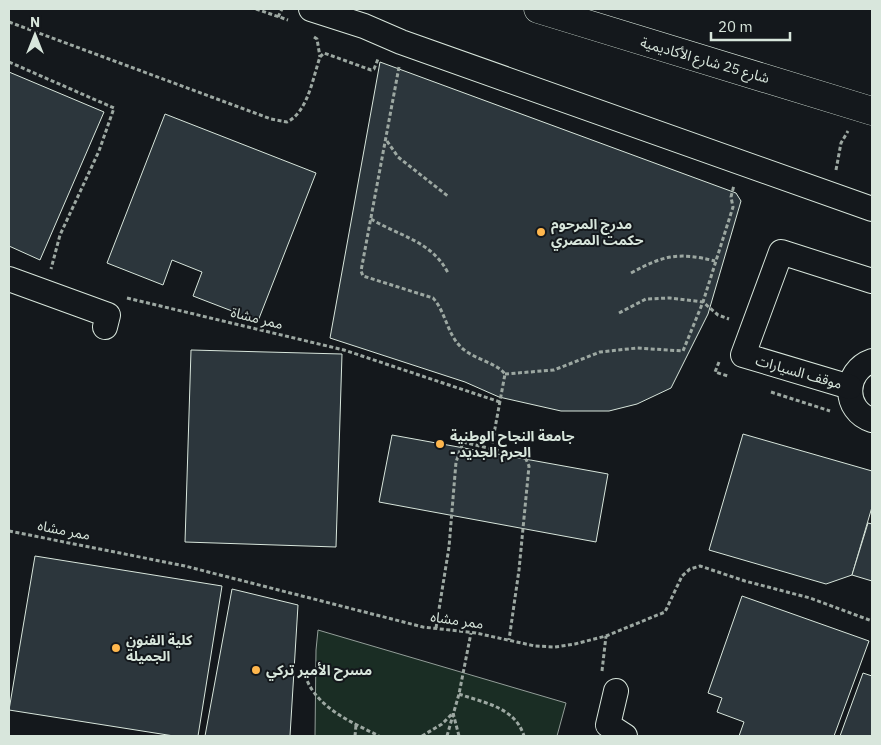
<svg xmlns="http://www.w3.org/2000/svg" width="881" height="745" font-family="'IBM Plex Sans','Noto Sans Arabic',sans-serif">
  <rect width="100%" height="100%" fill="#14181c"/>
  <polygon fill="#1a2d24" stroke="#939e99" points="318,630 566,703 557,736 315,736 316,650"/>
  <g fill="#2c363c" stroke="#d8e6dc">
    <polygon points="380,62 736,193 741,201 708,314 671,388 637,404 609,411 561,411 499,397 465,382 330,338"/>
    <polygon points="9,72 104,112 40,260 9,246"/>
    <polygon points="165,114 316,173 258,321 193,296 202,272 172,260 163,285 107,263"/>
    <polygon points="191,350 342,354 336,547 185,542"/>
    <polygon points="743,434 872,471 872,507 852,575 826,584 709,550"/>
    <polygon points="392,435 608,474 596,542 379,502"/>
    <polygon points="868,523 872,524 872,581 852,575"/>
    <polygon points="35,556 222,586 198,736 174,736 9,710"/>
    <polygon points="232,589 298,605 290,736 205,736"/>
    <polygon points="742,596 869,641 834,736 739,736 744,722 717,712 722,698 708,693"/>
    <polygon points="863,673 872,676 872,736 840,736"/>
  </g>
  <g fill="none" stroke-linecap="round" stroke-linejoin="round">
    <defs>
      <g id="minor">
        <polyline points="311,9 364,26 401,42 872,209"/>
        <polyline points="9,279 108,315 105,327"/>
        <path d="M872,361C843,371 843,411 872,420"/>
        <polyline points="850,387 743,355 781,252 872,281"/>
        <polyline points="616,691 608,725 625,736"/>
      </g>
      <polyline id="tertiary" points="538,9 872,111"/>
    </defs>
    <use href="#minor" stroke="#d8e6dc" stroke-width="26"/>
    <use href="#tertiary" stroke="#d8e6dc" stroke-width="29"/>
    <g stroke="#9da8a2" stroke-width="3" stroke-dasharray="4 2.5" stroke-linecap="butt">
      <polyline points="256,9 288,20"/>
      <polyline points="278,17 282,9"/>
      <path d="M9,22L271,119L287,122C308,112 313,77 320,57L324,53L371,70L374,69L378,59"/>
      <polyline points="314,37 317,39 320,57"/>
      <polyline points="9,62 114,108 99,151 60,235 51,269"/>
      <path d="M399,67L361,271L363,276L433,298C445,311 447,332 459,345C471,359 496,362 505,374L491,450"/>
      <polyline points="387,141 398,157 449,197"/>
      <polyline points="836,170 841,143 848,131"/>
      <path d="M371,219C399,236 432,241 448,273"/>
      <path d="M631,273C664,255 679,252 715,261"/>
      <polyline points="127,298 344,350 500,402"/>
      <polyline points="619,313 646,299 670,298 703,302 718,315 729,319"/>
      <polyline points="719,362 715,372 728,376"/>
      <polyline points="505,374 554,370 600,352 637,348 683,351 703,302 733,207 731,197 734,185"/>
      <polyline points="771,392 830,411"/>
      <polyline points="9,531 185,566 423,627 476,633 535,646 555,647 575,644 606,636 665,612 682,576 690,569 700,566 745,581 810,598 872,621"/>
      <polyline points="436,628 449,547 456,462 463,442 525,457 529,466 519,570 509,640"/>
      <polyline points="602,671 606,636"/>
      <path d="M305,675C315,707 351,722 379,736"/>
      <path d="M459,694C484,703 515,707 524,736"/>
      <polyline points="355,736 356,725"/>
      <polyline points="422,736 442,724 453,713 459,736"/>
      <polyline points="447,736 459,694 471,633"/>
    </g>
    <use href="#minor" stroke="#14181c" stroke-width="24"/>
    <use href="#tertiary" stroke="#14181c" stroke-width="28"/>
  </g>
  <g fill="#ffb74d" stroke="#14181c" stroke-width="2">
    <circle cx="541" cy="232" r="5"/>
    <circle cx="440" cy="444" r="5"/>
    <circle cx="116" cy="648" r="5"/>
    <circle cx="256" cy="670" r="5"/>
  </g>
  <g text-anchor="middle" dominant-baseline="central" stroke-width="4" stroke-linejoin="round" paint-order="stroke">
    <g font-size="14" fill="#d8e6dc" stroke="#14181c">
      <text transform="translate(705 60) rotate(16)">شارع 25 شارع الأكاديمية</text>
      <text transform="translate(257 318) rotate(14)">ممر مشاة</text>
      <text transform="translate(799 372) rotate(16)">موقف السيارات</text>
      <text transform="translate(64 530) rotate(11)">ممر مشاه</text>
      <text transform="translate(457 620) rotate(8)">ممر مشاه</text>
    </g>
    <g font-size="14" font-weight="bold" fill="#d8e6dc" stroke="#14181c" text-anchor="start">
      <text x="551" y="224">مدرج المرحوم<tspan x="551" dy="16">حكمت المصري</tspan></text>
      <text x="450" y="436">جامعة النجاح الوطنية<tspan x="450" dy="16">- الحرم الجديد</tspan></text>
      <text x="126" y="640">كلية الفنون<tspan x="126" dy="16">الجميلة</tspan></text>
      <text x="266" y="670">مسرح الأمير تركي</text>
    </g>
  </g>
  <rect width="881" height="745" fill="none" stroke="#d8e6dc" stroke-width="20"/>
  <g transform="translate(35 35)" stroke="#14181c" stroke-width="4" paint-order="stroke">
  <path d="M0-4L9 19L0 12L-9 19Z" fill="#d8e6dc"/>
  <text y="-8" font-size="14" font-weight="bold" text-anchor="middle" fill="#d8e6dc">N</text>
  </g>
  <path d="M711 32v8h79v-8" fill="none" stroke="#d8e6dc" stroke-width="2.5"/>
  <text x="718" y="32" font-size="15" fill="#d8e6dc" stroke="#14181c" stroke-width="4" paint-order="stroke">20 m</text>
</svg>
